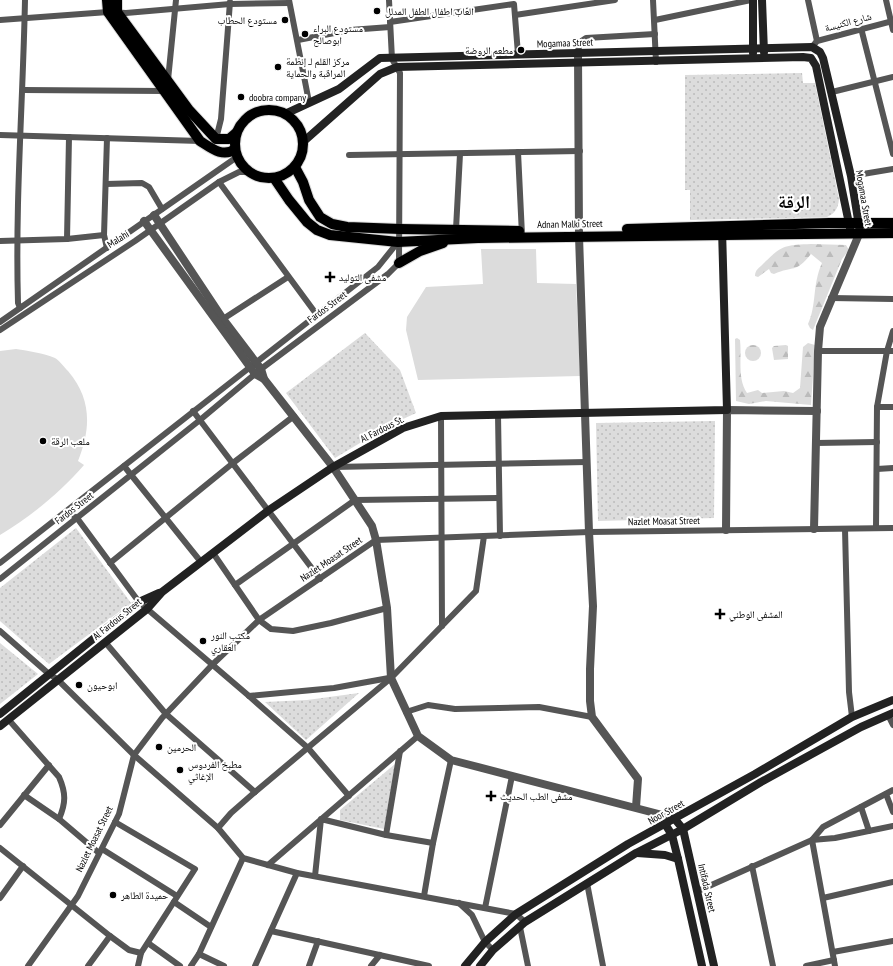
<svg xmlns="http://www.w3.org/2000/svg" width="893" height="966" font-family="'PT Sans Narrow','Noto Naskh Arabic',sans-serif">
  <defs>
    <pattern id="grass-dots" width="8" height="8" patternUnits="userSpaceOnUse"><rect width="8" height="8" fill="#dcdcdc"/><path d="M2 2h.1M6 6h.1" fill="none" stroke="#bbb" stroke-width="1.8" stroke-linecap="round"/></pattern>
    <pattern id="forest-firs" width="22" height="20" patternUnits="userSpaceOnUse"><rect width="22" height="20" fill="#dcdcdc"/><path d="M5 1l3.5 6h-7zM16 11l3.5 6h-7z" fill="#bbb"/></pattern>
  </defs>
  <rect width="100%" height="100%" fill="#fff"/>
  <g fill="url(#grass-dots)">
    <path d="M802,73L803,83H815L839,199C838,209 835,213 827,217L690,220V190H685V75Z"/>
    <polygon points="365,333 400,370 416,413 390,425 335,458 286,393"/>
    <polygon points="715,421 714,518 598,521 596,423"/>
    <polygon points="76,528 131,603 49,664 0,621 0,588"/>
    <polygon points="0,643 38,674 0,704"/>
    <polygon points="359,693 306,740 265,702 307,700"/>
    <polygon points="395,764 384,829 340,820 340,810"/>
  </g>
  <g fill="url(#forest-firs)">
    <path d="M811,244L846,245L849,250L842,259L813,330L810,328L808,324C817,305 812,285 822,263L811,254C795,274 794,265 774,274L771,273L769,269L758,277L755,276C755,270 759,268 763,264C782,245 785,245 811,244Z"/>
    <path d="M737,338L740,340C742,357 737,379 747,393L758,390L762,393L784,391L793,393L800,388L803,347L808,343L815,345L811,405L766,401L749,404L736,401L735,339Z"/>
    <circle cx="753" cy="353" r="8"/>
    <polygon points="786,345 788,346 788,359 774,360 772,348 774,346"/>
  </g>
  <g fill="#dcdcdc">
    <polygon points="481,249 536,249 537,283 576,284 580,376 418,380 406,330 407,317 426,287 483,284"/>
    <path d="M16,349C29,351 43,353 55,358C60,361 64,367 68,371C92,399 91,429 78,461L84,465C62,491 29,518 0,535V351Z"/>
  </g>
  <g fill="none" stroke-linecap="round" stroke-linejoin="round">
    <defs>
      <g id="primary">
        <path d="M107,0L108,12L200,141C211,148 223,158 235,149"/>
        <polyline points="117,0 117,12 189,110 216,139 229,139 236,133"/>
        <circle cx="269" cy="144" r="34"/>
        <polyline points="295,167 303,182 309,200 320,217 332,224 347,227 400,229 519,231"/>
        <polyline points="274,178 289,200 307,222 317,230 330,235 398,242 478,238 893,233"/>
        <polyline points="627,229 829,223 893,223"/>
        <polyline points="399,263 420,251 443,243"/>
      </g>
    </defs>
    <use href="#primary" stroke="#dbdbdb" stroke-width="12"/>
    <g stroke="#555" stroke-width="6">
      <polyline points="289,0 309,102"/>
      <polyline points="653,0 656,62"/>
      <polyline points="808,0 817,41"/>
      <polyline points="886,0 893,30"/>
      <polyline points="515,15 615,0"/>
      <polyline points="0,20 108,12 126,13 230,4 289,3"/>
      <polyline points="655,20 751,0"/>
      <polyline points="390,22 514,4 518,54"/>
      <polyline points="861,28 893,154"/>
      <polyline points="298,40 350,30 390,27"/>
      <polyline points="812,47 817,41 893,21"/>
      <polyline points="578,52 580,42 586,38 655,34"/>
      <polyline points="168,80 176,0"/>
      <polyline points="23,90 164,91"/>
      <polyline points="832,92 893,77"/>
      <polyline points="0,135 200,141"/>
      <polyline points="216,139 221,119 230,2"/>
      <polyline points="518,152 522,235"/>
      <polyline points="349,155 580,151"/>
      <polyline points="851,176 893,169"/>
      <polyline points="219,182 317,315"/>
      <polyline points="106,184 142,183 149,187 162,209"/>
      <polyline points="456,229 460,154"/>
      <polyline points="67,239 69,137"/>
      <polyline points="0,241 67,239 104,235"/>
      <polyline points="107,248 104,235 107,138"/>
      <polyline points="831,298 893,299"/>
      <path d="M20,308L18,303C15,202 23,101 25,0"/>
      <polyline points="223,319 288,277"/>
      <polyline points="0,322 237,157"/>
      <polyline points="0,330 135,241 219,182 239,172 249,172"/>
      <polyline points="818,351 893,351"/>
      <polyline points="877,407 893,407"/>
      <polyline points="193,411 320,579"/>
      <polyline points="498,415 500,536"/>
      <polyline points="441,416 442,626"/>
      <polyline points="816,443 877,442"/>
      <polyline points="124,466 201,562"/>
      <polyline points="334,467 587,462"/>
      <polyline points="877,469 893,468"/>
      <polyline points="68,511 77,518 139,602 249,696 308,748 349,796"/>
      <polyline points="876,528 877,407 887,351 893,331"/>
      <polyline points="845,529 849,692 852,717"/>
      <polyline points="213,553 259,620 271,629 293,631 331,623 387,608"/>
      <polyline points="0,563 378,267 398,242"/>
      <polyline points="110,563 233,463 294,416"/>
      <polyline points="0,579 200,420 261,369 388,274 399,263 400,73 392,59 389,0"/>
      <polyline points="235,585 355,500 498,498"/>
      <polyline points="0,631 49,674 57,679 134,755 218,828 243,858 297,873 516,914 525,922"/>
      <polyline points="105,642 166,714 255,792"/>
      <polyline points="249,696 334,688 389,678"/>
      <polyline points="406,712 428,705 455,709 539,707 592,717"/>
      <polyline points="888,715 893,725"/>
      <path d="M8,719L59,777C66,793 66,803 59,819"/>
      <polyline points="886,794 893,812"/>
      <polyline points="24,795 59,819 99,853"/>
      <polyline points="861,807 869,831"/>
      <polyline points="0,825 49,765"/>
      <polyline points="218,828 231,813 255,792 391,678 476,591 484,536"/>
      <polyline points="386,835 400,751"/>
      <polyline points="0,848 110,936 129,950 141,953 195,869 115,822"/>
      <polyline points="102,849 177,896"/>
      <polyline points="268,865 418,736"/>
      <polyline points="752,866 773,966"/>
      <polyline points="315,876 321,819 386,835 433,843"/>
      <polyline points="587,883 603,966"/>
      <polyline points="698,891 812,840 835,838 893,826"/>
      <polyline points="424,896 433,843 451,760"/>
      <polyline points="0,898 23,866"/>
      <polyline points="823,898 893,882"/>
      <polyline points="174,902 211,927"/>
      <polyline points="459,903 472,915 485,942 493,950"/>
      <polyline points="485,908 512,776"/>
      <polyline points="520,927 528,966"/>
      <polyline points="271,931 429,966"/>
      <polyline points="148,943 180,966"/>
      <polyline points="833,952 893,941"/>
      <polyline points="199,954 224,966"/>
      <polyline points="28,966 78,896 119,814 134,755 162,718 212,665 259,620 376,540 589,532 893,528"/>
      <polyline points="88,966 110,936"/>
      <polyline points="138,966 141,953"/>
      <polyline points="191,966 199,954 243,858"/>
      <polyline points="255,966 297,873"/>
      <polyline points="309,966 318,941"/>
      <polyline points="371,966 380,955"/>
      <polyline points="806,966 834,960"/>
      <polyline points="835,966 812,840 823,827 893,790"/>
    </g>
    <g stroke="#555" stroke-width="8">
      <polyline points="578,52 579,236 589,532 593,606 590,669 590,701 592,717 638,779 636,807"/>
      <polyline points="154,215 223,319 261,369 264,379 333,467 372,526 376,540 387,608 391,678 418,736 451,760 674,818"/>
      <polyline points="144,221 255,374 264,379"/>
      <polyline points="814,529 818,351 820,327 860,232"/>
      <polyline points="726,530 727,410 817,411"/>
    </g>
    <g stroke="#222" stroke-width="8">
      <polyline points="762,0 764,52"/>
      <polyline points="753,53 753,0"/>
      <polyline points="285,114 339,89 380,58 812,47 820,52 823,58 851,176 860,232"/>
      <polyline points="303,142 380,74 397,67 803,57 811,58 816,66 851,233"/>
      <polyline points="0,714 139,602 159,593"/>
      <polyline points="0,726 147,609 162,592 269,510 333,467 403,428 441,416 727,410 722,229"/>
      <polyline points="674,818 683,829 714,966"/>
      <polyline points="665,824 672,835 678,859 702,966"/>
      <polyline points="637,853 665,855 678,859"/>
      <polyline points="465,966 485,942 516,914 628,844 755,774 852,717 893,700"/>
      <polyline points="480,966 493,950 525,922 636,853 683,829 761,782 861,727 893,713"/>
    </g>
    <use href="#primary" stroke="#000" stroke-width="10"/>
  </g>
  <g fill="#000" stroke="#fff" stroke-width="1.5">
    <circle cx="377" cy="11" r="4"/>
    <circle cx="285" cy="20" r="4"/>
    <circle cx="305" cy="34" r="4"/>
    <circle cx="521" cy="50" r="4"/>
    <circle cx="278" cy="67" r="4"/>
    <circle cx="241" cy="97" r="4"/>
    <path d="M328 271h4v4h4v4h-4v4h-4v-4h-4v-4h4z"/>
    <circle cx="43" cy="441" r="4"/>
    <path d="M718 608h4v4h4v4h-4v4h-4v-4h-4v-4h4z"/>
    <circle cx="203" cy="641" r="4"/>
    <circle cx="79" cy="685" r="4"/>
    <circle cx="159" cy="747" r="4"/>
    <circle cx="180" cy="770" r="4"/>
    <path d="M489 790h4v4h4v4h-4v4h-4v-4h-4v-4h4z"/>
    <circle cx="113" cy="895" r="4"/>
  </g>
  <g text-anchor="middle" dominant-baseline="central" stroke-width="4" stroke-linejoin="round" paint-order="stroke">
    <g font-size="10" fill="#000" stroke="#fff" text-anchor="start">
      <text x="385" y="11">العاب اطفال الطفل المدلل</text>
      <text x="277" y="20" text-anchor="end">مستودع الحطاب</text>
      <text x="313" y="28">مستودع البراء<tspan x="313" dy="12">ابوصالح</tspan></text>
      <text x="513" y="50" text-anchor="end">مطعم الروضة</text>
      <text x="286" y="61">مركز القلم لـ إنظمة<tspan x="286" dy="12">المراقبة والحماية</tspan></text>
      <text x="249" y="97">doobra company</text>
      <text x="339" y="277">مشفى التوليد</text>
      <text x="51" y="441">ملعب الرقة</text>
      <text x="729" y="614">المشفى الوطني</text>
      <text x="211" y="635">مكتب النور<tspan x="211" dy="12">العقاري</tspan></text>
      <text x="87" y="685">ابوحيون</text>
      <text x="167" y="747">الحرمين</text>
      <text x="188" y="764">مطبخ الفردوس<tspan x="188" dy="12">الإغاثي</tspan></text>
      <text x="500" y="796">مشفى الطب الحديث</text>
      <text x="121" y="895">حميدة الطاهر</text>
    </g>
    <g font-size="10" fill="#000" stroke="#fff">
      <text transform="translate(848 22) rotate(-15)">شارع الكنيسة</text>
      <text transform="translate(565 43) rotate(-2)">Mogamaa Street</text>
      <text transform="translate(864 198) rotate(80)">Mogamaa Street</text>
      <text transform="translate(570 224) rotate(-1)">Adnan Malki Street</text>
      <text transform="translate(118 239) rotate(-32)">Malahi</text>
      <text transform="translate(327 307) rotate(-37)">Fardos Street</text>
      <text transform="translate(382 429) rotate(-27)">Al Fardous St.</text>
      <text transform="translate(74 508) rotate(-38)">Fardos Street</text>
      <text transform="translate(664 521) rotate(-1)">Nazlet Moasat Street</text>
      <text transform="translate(331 559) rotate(-34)">Nazlet Moasat Street</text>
      <text transform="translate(117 619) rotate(-39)">Al Fardous Street</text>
      <text transform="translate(666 812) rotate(-29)">Noor Street</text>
      <text transform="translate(94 839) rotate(-64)">Nazlet Moasat Street</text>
      <text transform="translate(707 888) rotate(77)">Intifada Street</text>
    </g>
    <g font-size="18" font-weight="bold" fill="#000" stroke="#fff">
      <text x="794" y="201">الرقة</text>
    </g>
  </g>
</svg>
